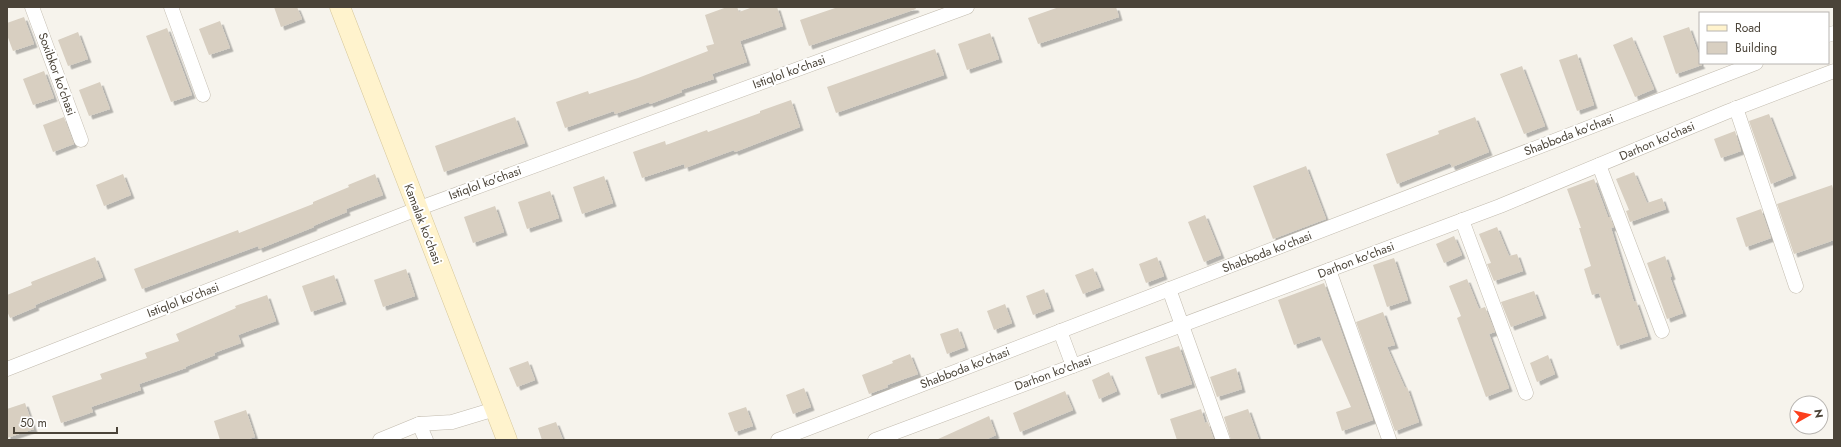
<svg xmlns="http://www.w3.org/2000/svg" width="1841" height="447" font-family="Jost,sans-serif">
  <defs>
    <filter id="shadow"><feDropShadow dx="3.5" dy="3.5" stdDeviation="0" flood-color="#0004"/></filter>
  </defs>
  <rect width="100%" height="100%" fill="#f6f3ec"/>
  <g fill="#d8cfc1" filter="url(#shadow)">
    <polygon points="274,7 297,7 302,19 281,27"/>
    <polygon points="727,7 737,7 739,12 753,7 777,7 783,26 740,41 747,62 712,74 714,79 681,90 682,92 650,104 649,102 615,114 614,111 565,128 556,102 588,91 589,94 638,78 708,51 706,46 714,44 705,15"/>
    <polygon points="838,7 915,7 916,9 809,46 800,20"/>
    <polygon points="1059,7 1116,7 1119,17 1038,44 1028,18"/>
    <polygon points="24,17 34,44 13,51 7,35 7,23"/>
    <polygon points="220,21 230,48 209,55 199,29"/>
    <polygon points="1689,27 1700,58 1700,63 1702,65 1676,74 1663,36"/>
    <polygon points="167,28 192,95 171,102 146,36"/>
    <polygon points="78,32 88,59 68,66 58,40"/>
    <polygon points="990,33 999,59 967,70 958,44"/>
    <polygon points="1632,37 1654,89 1635,97 1613,45"/>
    <polygon points="935,49 944,75 836,113 827,87"/>
    <polygon points="1577,54 1594,105 1577,111 1559,60"/>
    <polygon points="1522,66 1545,126 1524,134 1500,74"/>
    <polygon points="44,71 54,98 33,105 23,79"/>
    <polygon points="100,82 110,109 89,116 79,90"/>
    <polygon points="791,100 800,127 735,152 734,150 685,168 684,164 642,178 633,152 665,141 666,145 707,130 708,132 760,113 760,111"/>
    <polygon points="1769,114 1793,175 1771,184 1749,121"/>
    <polygon points="64,117 74,144 53,152 43,125"/>
    <polygon points="515,117 525,143 444,172 435,146"/>
    <polygon points="1475,117 1489,152 1452,167 1450,163 1397,184 1386,154 1439,134 1438,131"/>
    <polygon points="1735,131 1741,151 1721,158 1714,139"/>
    <polygon points="1306,166 1326,219 1273,239 1253,186"/>
    <polygon points="1634,172 1647,203 1662,198 1666,209 1630,222 1626,211 1629,210 1616,179"/>
    <polygon points="123,174 131,195 104,206 96,185"/>
    <polygon points="375,174 383,195 346,209 347,212 313,226 314,227 259,249 258,246 142,289 134,269 238,230 239,233 313,204 313,202 349,187 348,185"/>
    <polygon points="604,176 613,203 582,214 573,187"/>
    <polygon points="1594,179 1608,217 1610,217 1614,227 1611,228 1634,302 1636,301 1648,336 1617,346 1599,293 1592,295 1584,269 1591,266 1579,228 1581,228 1567,189"/>
    <polygon points="1832,185 1834,192 1834,240 1794,254 1777,204"/>
    <polygon points="550,191 559,218 527,229 518,202"/>
    <polygon points="495,206 504,232 473,243 464,217"/>
    <polygon points="1761,209 1771,238 1746,247 1736,218"/>
    <polygon points="1205,215 1221,255 1204,262 1188,222"/>
    <polygon points="1497,227 1509,256 1517,254 1523,271 1494,281 1487,264 1491,263 1479,234"/>
    <polygon points="1454,236 1462,255 1444,263 1436,244"/>
    <polygon points="1665,256 1672,276 1670,277 1683,313 1667,319 1647,263"/>
    <polygon points="95,257 103,277 35,305 36,307 10,318 7,311 7,295 32,285 31,282"/>
    <polygon points="1157,257 1164,276 1146,283 1139,264"/>
    <polygon points="1394,258 1408,300 1387,307 1373,265"/>
    <polygon points="1093,268 1101,287 1083,294 1075,275"/>
    <polygon points="406,269 415,296 383,307 374,280"/>
    <polygon points="334,275 343,301 311,312 302,286"/>
    <polygon points="1467,279 1479,309 1485,307 1495,332 1489,334 1509,388 1486,397 1457,318 1461,316 1449,286"/>
    <polygon points="1324,283 1373,420 1342,431 1336,412 1351,407 1320,336 1294,345 1278,300"/>
    <polygon points="1044,289 1051,308 1033,315 1026,296"/>
    <polygon points="1534,291 1543,315 1511,327 1501,302"/>
    <polygon points="267,295 276,321 238,335 241,343 214,353 215,355 185,367 186,368 139,384 141,390 91,407 93,412 61,423 52,396 102,379 100,374 147,358 145,353 179,341 176,334 236,308 235,306"/>
    <polygon points="1005,304 1012,323 994,330 987,311"/>
    <polygon points="1383,312 1395,345 1387,347 1405,388 1407,387 1419,422 1395,431 1356,322"/>
    <polygon points="958,328 965,347 947,354 940,334"/>
    <polygon points="1179,346 1192,384 1158,395 1145,357"/>
    <polygon points="910,354 918,374 887,385 888,387 869,394 862,375 893,363 892,361"/>
    <polygon points="1548,355 1555,374 1537,382 1530,363"/>
    <polygon points="528,361 535,380 517,387 509,368"/>
    <polygon points="1236,368 1242,389 1217,397 1210,377"/>
    <polygon points="1109,372 1117,391 1099,399 1092,380"/>
    <polygon points="804,388 811,407 793,414 786,395"/>
    <polygon points="1065,391 1073,410 1020,432 1013,413"/>
    <polygon points="25,403 34,429 7,438 7,409"/>
    <polygon points="746,407 753,426 735,432 728,413"/>
    <polygon points="1201,409 1205,423 1208,422 1214,440 1177,440 1170,419"/>
    <polygon points="1248,409 1259,440 1231,440 1224,417"/>
    <polygon points="246,410 255,437 245,440 220,440 214,421"/>
    <polygon points="989,416 996,435 985,440 936,440"/>
    <polygon points="556,422 563,440 542,440 538,428"/>
  </g>
  <g fill="none" stroke-linecap="round" stroke-linejoin="round">
    <defs>
      <g id="street">
        <polyline points="32,7 81,140"/>
        <polyline points="171,7 203,95"/>
        <polyline points="1828,35 1834,33"/>
        <polyline points="1736,108 1796,286"/>
        <polyline points="1599,165 1662,331"/>
        <polyline points="1462,220 1526,393"/>
        <polyline points="1329,270 1389,439"/>
        <polyline points="1169,289 1223,440"/>
        <polyline points="1060,331 1073,366"/>
        <polyline points="7,369 417,209 967,7"/>
        <polyline points="419,424 426,440"/>
        <polyline points="380,440 419,424 452,422 495,409"/>
        <polyline points="778,440 1756,63"/>
        <polyline points="875,440 1500,206 1729,111 1834,71"/>
      </g>
      <polyline id="secondary" points="340,7 507,440"/>
    </defs>
    <use href="#street" stroke="#c2bbae" stroke-width="15"/>
    <use href="#secondary" stroke="#d6c79b" stroke-width="21"/>
    <use href="#street" stroke="#fff" stroke-width="14"/>
    <use href="#secondary" stroke="#fff3cd" stroke-width="20"/>
  </g>
  <g text-anchor="middle" dominant-baseline="central" stroke-width="4" stroke-linejoin="round" paint-order="stroke">
    <g font-size="12" fill="#4b4439" stroke="#fff">
      <text transform="translate(789 72) rotate(-20)">Istiqlol ko'chasi</text>
      <text transform="translate(57 74) rotate(70)">Soxibkor ko'chasi</text>
      <text transform="translate(1569 135) rotate(-21)">Shabboda ko'chasi</text>
      <text transform="translate(1657 141) rotate(-23)">Darhon ko'chasi</text>
      <text transform="translate(485 183) rotate(-20)">Istiqlol ko'chasi</text>
      <text transform="translate(423 224) rotate(69)">Kamalak ko'chasi</text>
      <text transform="translate(1267 252) rotate(-21)">Shabboda ko'chasi</text>
      <text transform="translate(1356 260) rotate(-21)">Darhon ko'chasi</text>
      <text transform="translate(183 300) rotate(-21)">Istiqlol ko'chasi</text>
      <text transform="translate(965 368) rotate(-21)">Shabboda ko'chasi</text>
      <text transform="translate(1053 373) rotate(-20)">Darhon ko'chasi</text>
    </g>
  </g>
  <rect width="1841" height="447" fill="none" stroke="#4b4439" stroke-width="16"/>
  <rect x="1699" y="12" width="130" height="52" fill="#ffffff" stroke="#b7b4b0"/>
  <rect x="1707" y="25" width="20" height="6" fill="#fff3cd" stroke="#b7b4b0"/>
  <text x="1735" y="32" font-size="12" fill="#4b4439">Road</text>
  <rect x="1707" y="42" width="20" height="12" fill="#d8cfc1" stroke="#b7b4b0"/>
  <text x="1735" y="52" font-size="12" fill="#4b4439">Building</text>
  <g transform="translate(1809 415) rotate(82)"><circle r="19" fill="#ffffff" stroke="#b7b4b0"/>
  <path d="M0-3L7 15L0 10L-7 15Z" fill="#fc3f1d"/>
  <text y="-6" font-size="11" font-weight="bold" text-anchor="middle" fill="#4b4439">N</text>
  </g>
  <path d="M14 427v6h103v-6" fill="none" stroke="#4b4439" stroke-width="2"/>
  <text x="20" y="427" font-size="12" fill="#4b4439" stroke="#ffffff" stroke-width="3" paint-order="stroke">50 m</text>
</svg>
